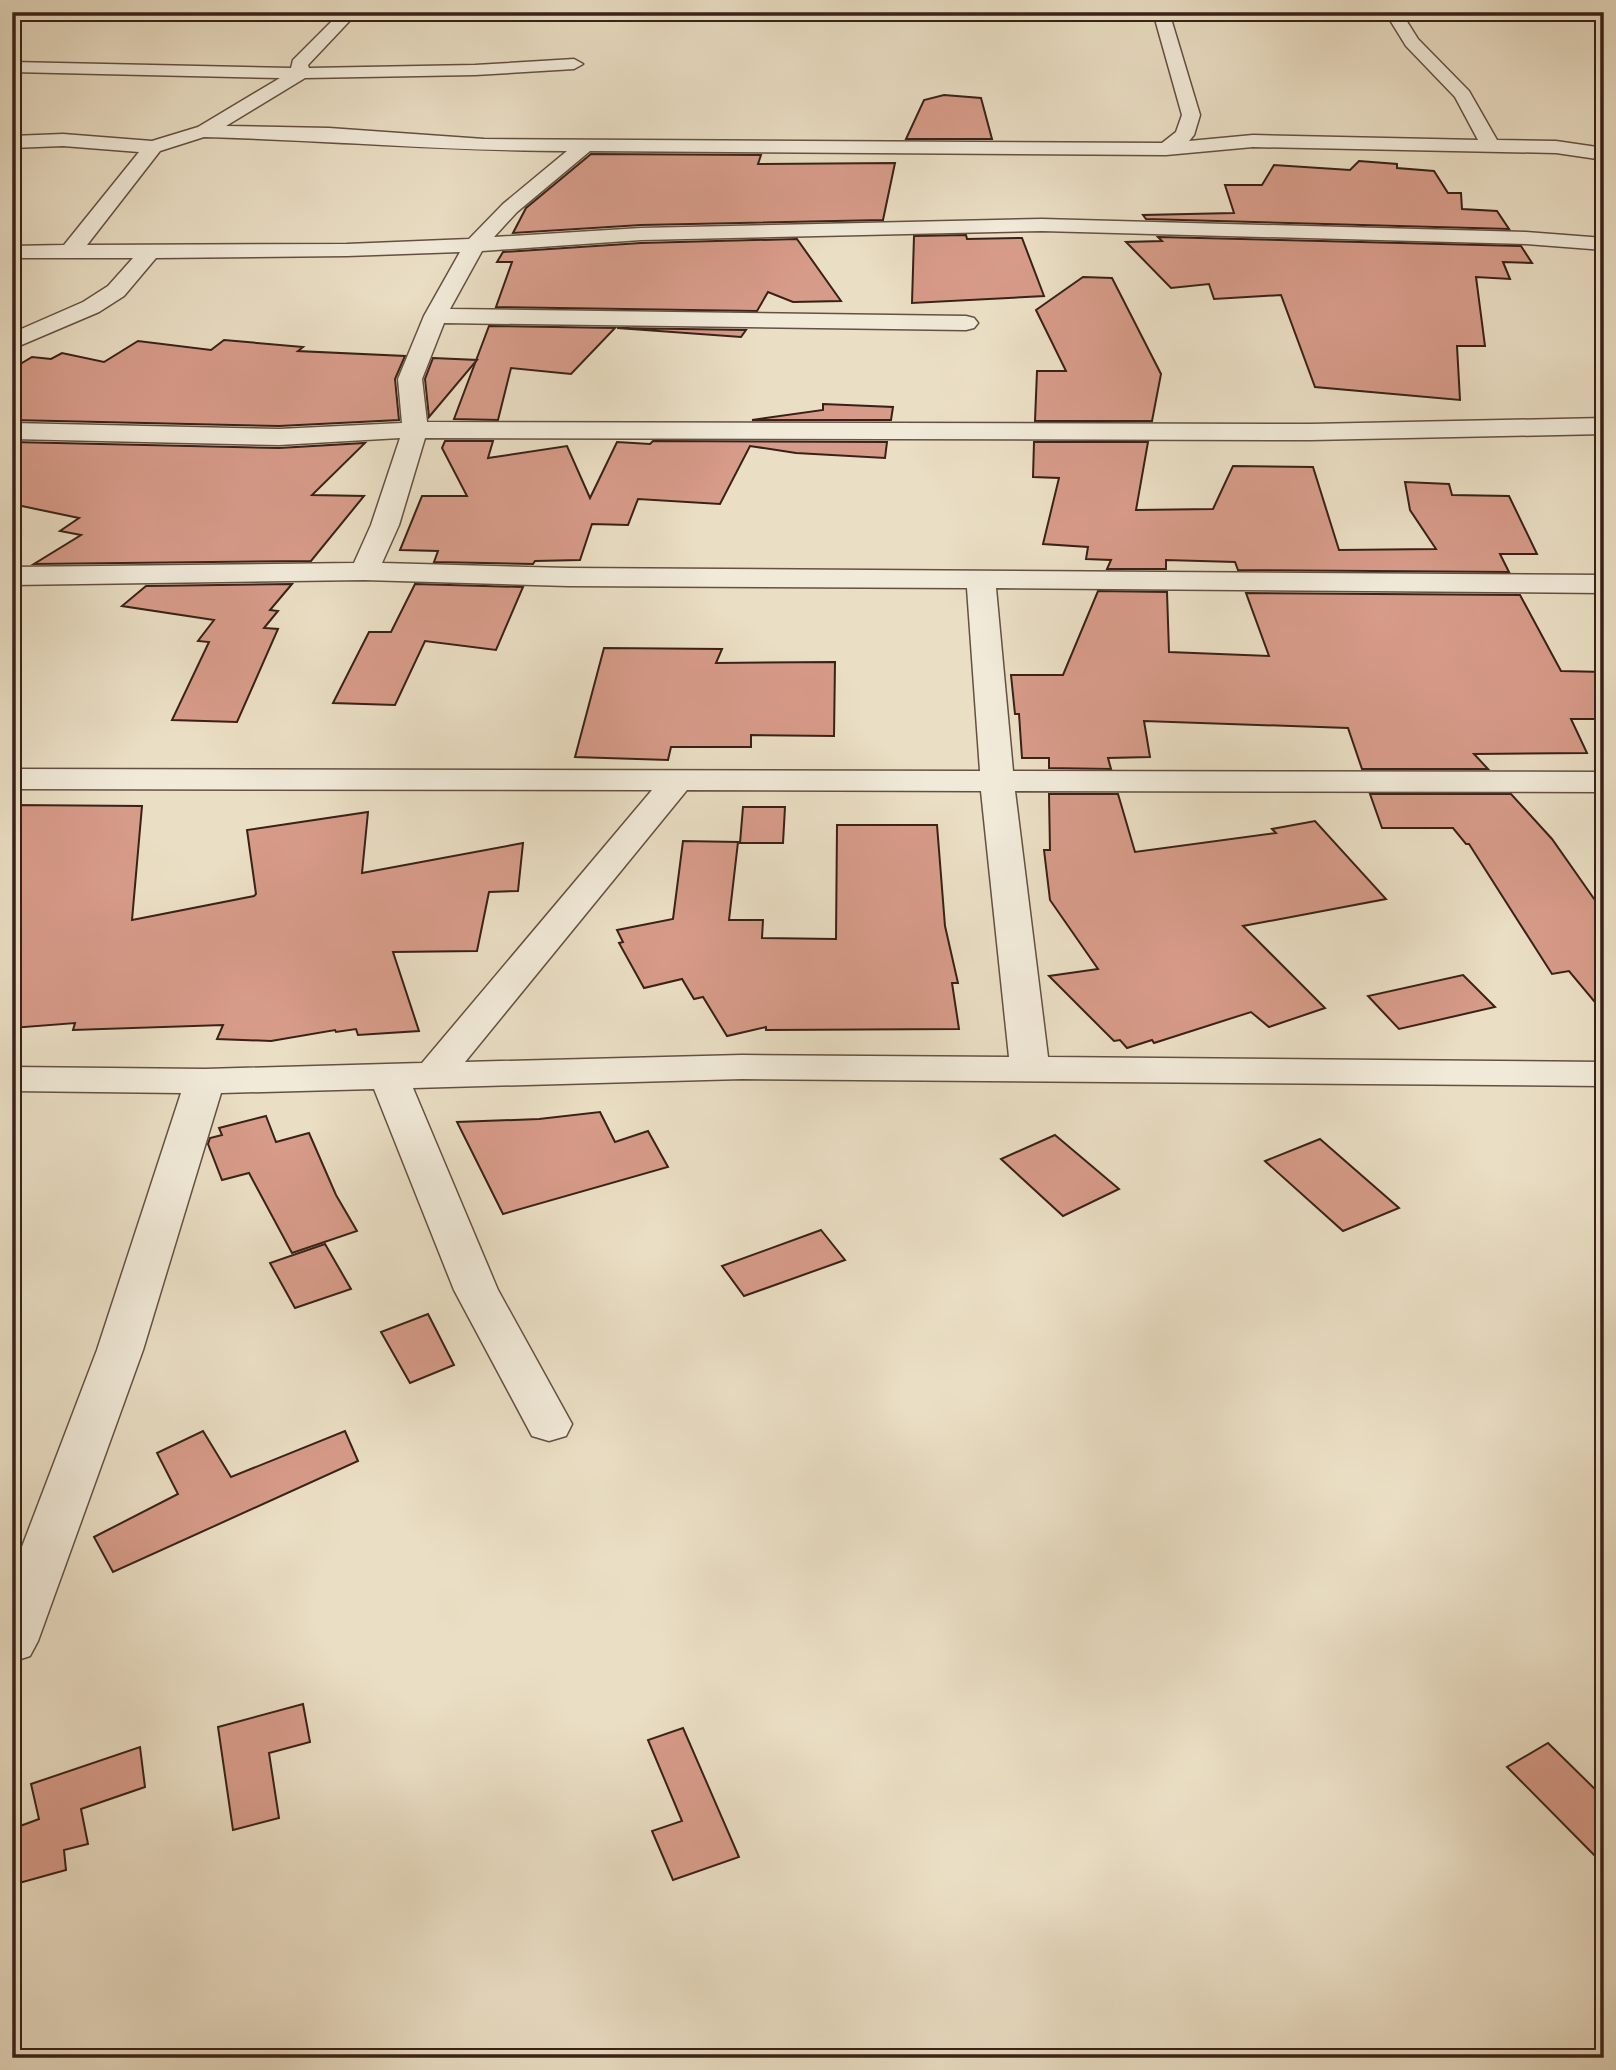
<svg xmlns="http://www.w3.org/2000/svg" width="1616" height="2070" font-family="'Libre Bodoni',serif">
  <rect width="100%" height="100%" fill="#eadec4"/>
  <filter id="stains"><feTurbulence type="fractalNoise" baseFrequency=".00286" numOctaves="4"/><feColorMatrix values="0 0 0 0 .2 0 0 0 0 .09 0 0 0 0 .02 0 0 0 .5 -.17"/></filter>
  <radialGradient id="worn" r=".72"><stop offset=".6" stop-color="#630" stop-opacity="0"/><stop offset="1" stop-color="#630" stop-opacity=".3"/></radialGradient>
  <g fill="#d79b89" stroke="#392117" stroke-width="2">
    <polygon points="944,95 981,98 992,139 906,139 924,100"/>
    <polygon points="591,154 761,155 758,164 895,163 883,220 641,225 513,233 526,208"/>
    <polygon points="1359,161 1397,164 1397,168 1434,171 1448,193 1461,193 1462,209 1497,211 1509,229 1146,219 1143,215 1234,213 1225,185 1262,185 1274,165 1350,170"/>
    <polygon points="966,235 967,239 1022,238 1044,296 912,303 914,236"/>
    <polygon points="1158,237 1521,246 1532,263 1503,262 1510,279 1476,277 1485,346 1457,346 1460,400 1315,387 1281,295 1214,299 1209,284 1171,288 1126,242 1162,241"/>
    <polygon points="797,239 841,301 793,302 768,292 757,311 496,307 512,262 497,262 503,252 641,243"/>
    <polygon points="1083,277 1112,278 1161,374 1152,421 1035,421 1037,371 1066,371 1036,310"/>
    <polygon points="489,326 615,328 571,374 511,368 498,420 454,419"/>
    <polygon points="617,328 746,330 741,337"/>
    <polygon points="224,340 303,347 298,351 405,356 395,379 399,420 279,426 12,420 12,369 32,357 51,359 62,353 104,362 138,341 211,350"/>
    <polygon points="433,358 477,360 429,417 425,379"/>
    <polygon points="823,404 893,407 891,420 752,420 823,410"/>
    <polygon points="445,441 493,441 488,458 567,446 590,498 617,442 650,444 653,441 887,442 885,458 796,453 750,446 720,504 638,499 628,525 592,524 580,560 535,561 533,564 434,562 438,551 400,550 422,496 467,496 442,448"/>
    <polygon points="12,442 279,448 365,443 312,495 364,496 311,561 34,564 81,535 60,531 79,518 12,504"/>
    <polygon points="1034,442 1148,442 1136,510 1213,509 1233,466 1313,467 1339,550 1436,549 1410,510 1405,482 1449,484 1452,495 1509,496 1537,554 1500,554 1509,572 1238,570 1235,562 1166,560 1166,569 1107,569 1111,560 1086,559 1088,547 1043,544 1059,478 1033,477"/>
    <polygon points="292,584 270,610 278,611 264,628 278,629 237,722 172,720 209,642 198,641 214,620 122,606 146,586"/>
    <polygon points="415,584 523,587 496,650 425,641 395,705 333,703 369,632 391,632"/>
    <polygon points="1098,591 1167,592 1169,652 1269,656 1246,593 1520,595 1561,671 1604,672 1604,719 1571,719 1587,753 1474,754 1488,769 1362,769 1348,728 1144,721 1150,757 1108,758 1111,769 1049,768 1049,758 1022,758 1019,714 1015,714 1011,675 1063,675"/>
    <polygon points="604,648 722,649 716,663 835,662 834,736 751,735 751,747 671,747 668,760 575,757"/>
    <polygon points="1049,794 1118,794 1135,852 1276,833 1272,829 1315,821 1386,899 1243,926 1325,1008 1269,1027 1251,1012 1154,1043 1152,1040 1127,1048 1120,1040 1114,1041 1049,976 1098,969 1050,900 1044,850 1050,850"/>
    <polygon points="1370,794 1511,794 1552,839 1604,913 1604,1013 1569,971 1552,974 1469,844 1466,844 1453,828 1382,828"/>
    <polygon points="12,805 142,806 132,920 254,896 256,894 247,830 368,812 362,873 523,843 518,891 489,892 477,951 393,952 419,1031 358,1035 356,1029 336,1032 335,1030 271,1041 217,1039 223,1025 73,1030 75,1023 12,1028"/>
    <polygon points="743,807 785,807 783,843 740,843"/>
    <polygon points="837,825 937,825 945,926 958,983 952,983 959,1029 766,1030 766,1027 727,1036 703,997 694,999 682,979 644,988 619,943 623,942 617,930 673,919 683,841 738,842 729,920 763,920 762,938 836,939"/>
    <polygon points="1463,975 1495,1007 1399,1029 1368,996"/>
    <polygon points="600,1112 615,1142 648,1131 668,1167 503,1214 457,1122 539,1119"/>
    <polygon points="266,1116 276,1142 309,1133 336,1195 357,1231 292,1253 249,1173 222,1180 208,1144 210,1138 222,1135 219,1128"/>
    <polygon points="1055,1135 1119,1189 1063,1216 1001,1159"/>
    <polygon points="1320,1139 1399,1208 1343,1231 1265,1161"/>
    <polygon points="821,1230 845,1260 744,1296 722,1266"/>
    <polygon points="325,1244 351,1289 295,1308 270,1263"/>
    <polygon points="428,1314 454,1365 410,1383 381,1332"/>
    <polygon points="203,1431 231,1477 345,1431 358,1461 113,1572 94,1537 178,1494 157,1453"/>
    <polygon points="303,1704 310,1742 269,1753 279,1818 233,1830 218,1727"/>
    <polygon points="683,1728 739,1857 673,1880 652,1831 682,1821 648,1740"/>
    <polygon points="1548,1743 1604,1798 1604,1865 1507,1767"/>
    <polygon points="140,1747 145,1787 81,1809 88,1844 64,1850 66,1870 12,1885 12,1829 39,1819 31,1784"/>
  </g>
  <g fill="none" stroke-linecap="round" stroke-linejoin="round">
    <defs>
      <path id="minor" d="M341,12H358L308,65L309,68L475,65L574,59L583,64L574,69L475,75L305,78L226,126L329,128L484,139L1162,143L1176,132L1182,115L1153,12H1169L1200,115L1194,135L1189,141L1253,135L1478,140L1455,97L1406,46L1385,12H1401L1418,39L1469,91L1497,140L1556,141L1604,148V160L1556,153L1253,147L1166,155L590,151L517,212L494,237L641,228L1042,219L1526,232L1604,238V250L1526,244L1042,231L641,240L482,251L450,309L966,316L974,318L978,323L974,328L966,330L444,323L422,379L427,422L1311,424L1604,418V434L1311,440L425,438L399,525L382,563L568,568L1604,575V593L996,588L1013,771L1604,772V792L1015,791L1048,1057L1604,1062V1086L742,1079L413,1088L498,1290L572,1424L566,1436L549,1441L532,1436L454,1290L374,1089L221,1093L143,1350L38,1641L30,1656L12,1662V1573L97,1350L181,1093L12,1091V1067L205,1069L422,1063L652,790L12,789V769L980,771L967,588L568,586L364,580L12,585V567L354,563L371,525L400,438L279,445L12,439V423L279,429L402,423L398,379L424,316L460,252L347,256L156,258L124,296L99,312L12,349V333L83,302L108,286L133,258H12V246L64,245L139,152L63,146L12,148V136L63,134L152,141L198,127L280,78L12,72V62L291,68L293,60ZM204,137C325,140 446,151 567,151L503,204L469,239L347,244L87,245L160,151ZM687,790L981,791L1009,1057L742,1055L465,1062Z"/>
    </defs>
    <use href="#minor" stroke="#655042" stroke-width="3"/>
    <use href="#minor" fill="#f1ead9" fill-rule="evenodd"/>
  </g>
  <rect width="1616" height="2070" fill="none" stroke="#eadec4" stroke-width="42"/>
  <rect x="14" y="14" width="1588" height="2042" fill="none" stroke="#392117" stroke-width="3.5"/>
  <rect x="21" y="21" width="1574" height="2028" fill="none" stroke="#392117" stroke-width="2"/>
  <rect width="100%" height="100%" filter="url(#stains)"/>
  <rect width="100%" height="100%" fill="url(#worn)"/>
</svg>
